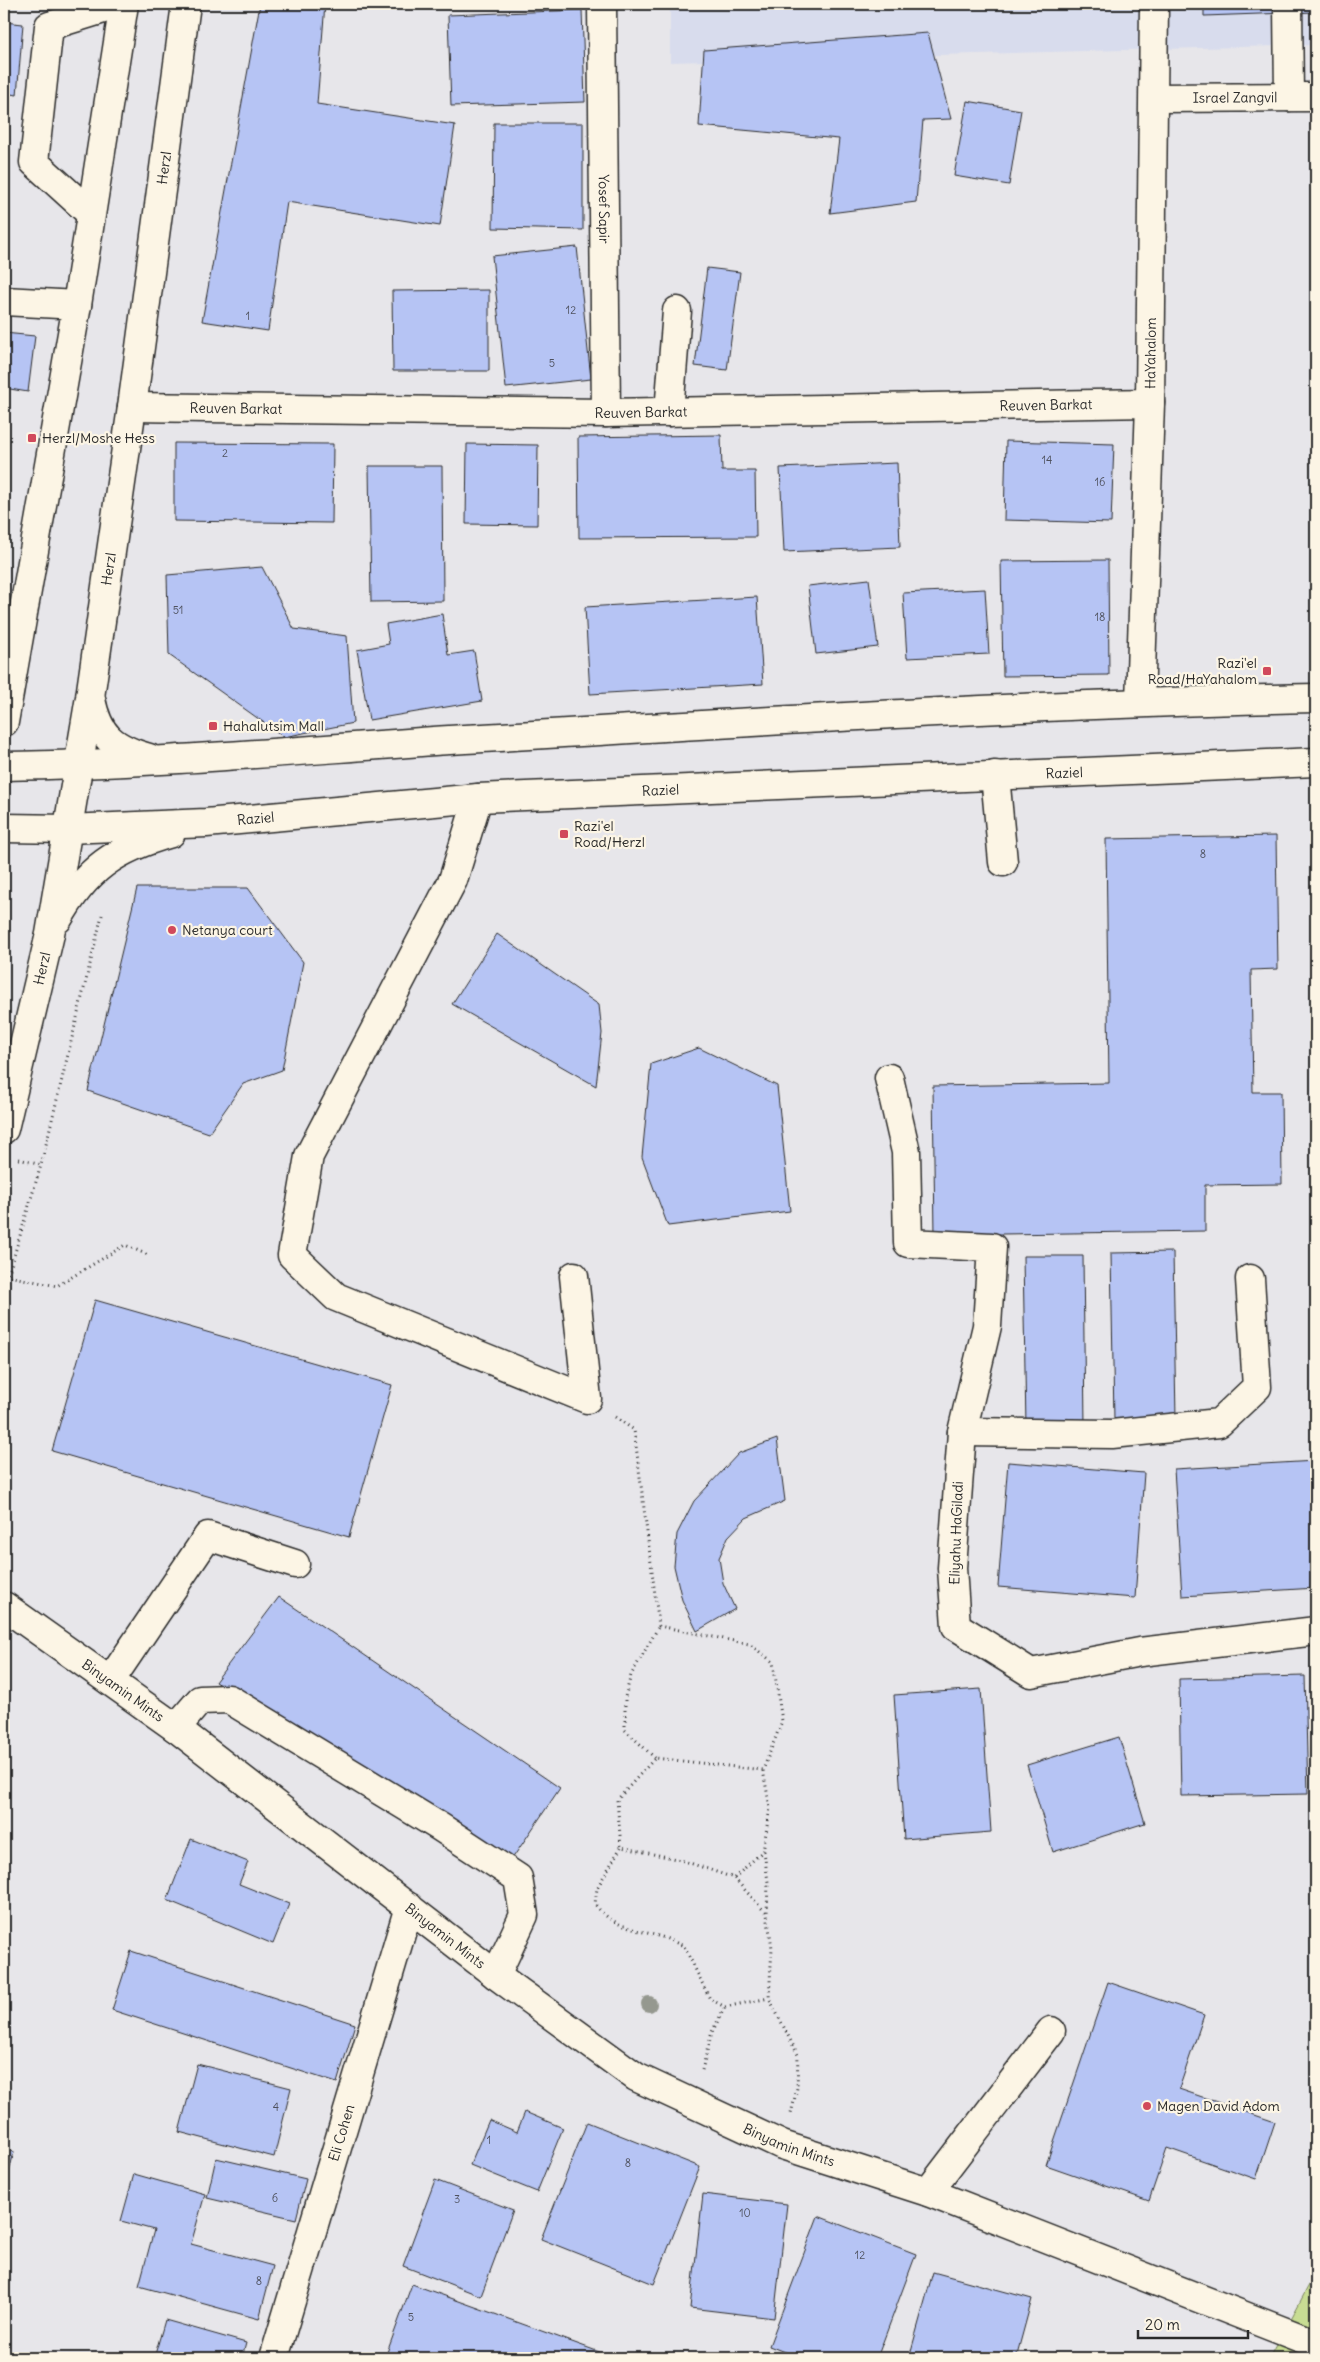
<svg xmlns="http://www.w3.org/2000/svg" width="1320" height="2362" font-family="Delius,sans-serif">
  <rect width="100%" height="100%" fill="#e7e6ea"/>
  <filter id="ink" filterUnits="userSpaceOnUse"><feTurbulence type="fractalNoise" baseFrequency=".02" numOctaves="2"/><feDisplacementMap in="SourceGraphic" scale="10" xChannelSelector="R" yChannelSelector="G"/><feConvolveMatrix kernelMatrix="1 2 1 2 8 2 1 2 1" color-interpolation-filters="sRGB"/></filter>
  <g filter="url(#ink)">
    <polygon fill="#d8dced" points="670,4 1316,4 1316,45 670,62"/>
    <polygon fill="#c8dd93" stroke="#7a845f" points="1316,2272 1316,2358 1270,2358"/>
    <g fill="#b6c4f4" stroke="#2b2b2b">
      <polygon points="260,4 325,4 317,104 455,125 440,226 287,202 268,331 202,321"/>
      <polygon points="1204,4 1316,4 1316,12 1204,16"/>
      <polygon points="582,10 585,102 451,106 448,15"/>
      <polygon points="4,22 23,24 17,95 4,93"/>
      <polygon points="928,33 951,119 923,120 916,202 830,213 839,139 699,126 704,50"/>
      <polygon points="967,101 1021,110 1009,185 954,176"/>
      <polygon points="494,123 583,123 583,230 493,228"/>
      <polygon points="577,247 591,379 506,388 492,256"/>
      <polygon points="707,268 740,272 727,370 695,366"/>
      <polygon points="489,290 489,371 393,371 392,291"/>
      <polygon points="4,333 35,336 28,392 4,388"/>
      <polygon points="721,435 722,471 755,471 756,537 579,538 578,437"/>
      <polygon points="1006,441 1114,444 1111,523 1004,520"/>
      <polygon points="174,443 333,444 332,523 174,521"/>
      <polygon points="467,444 538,445 537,525 466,524"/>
      <polygon points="897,463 900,547 784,552 780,468"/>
      <polygon points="369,466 442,466 443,601 371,602"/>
      <polygon points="1108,560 1109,675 1003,676 1001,561"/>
      <polygon points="262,567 294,629 347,636 353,723 284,737 169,655 167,575"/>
      <polygon points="869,579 878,647 816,654 808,586"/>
      <polygon points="985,589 989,654 907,658 903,593"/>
      <polygon points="757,597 763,684 590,694 585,607"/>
      <polygon points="442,614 448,655 474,651 482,701 369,720 357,650 389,644 386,624"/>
      <polygon points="1276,836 1278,969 1251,970 1253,1092 1281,1092 1282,1184 1205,1185 1205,1231 935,1235 933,1086 1109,1083 1106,839"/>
      <polygon points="137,888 248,888 303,962 282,1070 243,1084 209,1133 88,1091"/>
      <polygon points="497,934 599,1005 602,1033 596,1086 452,1004"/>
      <polygon points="699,1048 777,1086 790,1211 668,1226 642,1157 651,1064"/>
      <polygon points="1173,1252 1176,1419 1114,1420 1111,1253"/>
      <polygon points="1023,1256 1083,1256 1085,1427 1026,1427"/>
      <polygon points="95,1300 392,1385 349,1537 52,1451"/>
      <polygon points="777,1439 785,1501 746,1518 728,1537 719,1558 723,1583 735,1609 697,1631 682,1600 674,1566 677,1534 694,1501 739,1453"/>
      <polygon points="1316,1461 1316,1588 1182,1596 1174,1469"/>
      <polygon points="1008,1462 1144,1473 1135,1598 998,1587"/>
      <polygon points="279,1597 560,1788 512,1859 215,1682"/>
      <polygon points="1305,1676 1308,1794 1181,1796 1179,1679"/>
      <polygon points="981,1689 991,1832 904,1839 894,1695"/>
      <polygon points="1119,1737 1145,1823 1053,1852 1027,1765"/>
      <polygon points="191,1839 248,1862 239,1884 289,1904 273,1944 167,1900"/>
      <polygon points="131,1951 355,2024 337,2083 112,2010"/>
      <polygon points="1108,1982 1204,2015 1179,2089 1275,2122 1256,2179 1167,2148 1149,2201 1046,2165"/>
      <polygon points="197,2064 291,2088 274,2157 179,2132"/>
      <polygon points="525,2112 563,2128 537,2192 470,2165 489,2120 517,2132"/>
      <polygon points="587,2122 700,2167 654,2284 541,2239"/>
      <polygon points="4,2149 14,2152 4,2192"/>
      <polygon points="216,2158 306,2179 296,2219 207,2198"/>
      <polygon points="134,2174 205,2194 191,2244 273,2266 259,2319 139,2286 154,2230 121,2221"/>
      <polygon points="435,2180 513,2210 481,2296 403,2266"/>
      <polygon points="703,2194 787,2204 774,2318 690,2308"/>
      <polygon points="818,2216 916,2254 877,2358 800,2358 769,2346"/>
      <polygon points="933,2272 1032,2299 1016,2358 909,2358"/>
      <polygon points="412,2284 616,2358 385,2358"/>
      <polygon points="165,2320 246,2343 242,2358 154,2358"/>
    </g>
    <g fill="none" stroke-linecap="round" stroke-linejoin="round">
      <defs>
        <g id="minor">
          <path id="s1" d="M602,4L606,413"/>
          <polyline points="1288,4 1289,97"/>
          <path id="s2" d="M1154,98L1316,97"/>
          <polyline points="90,213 34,162 49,26 120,4"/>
          <polyline points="4,301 77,305"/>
          <path id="s3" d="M132,407L606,413L1150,403"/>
          <polyline points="669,412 677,311"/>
          <path id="s4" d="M1140,702L1150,403L1154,4"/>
          <polyline points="995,775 1003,862"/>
          <polyline points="478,798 453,880 309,1156 292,1255 336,1297 587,1399 574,1276"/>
          <polyline points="889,1078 906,1152 908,1243 992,1247 987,1326 962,1432 952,1568 956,1626 1031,1673 1140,1652 1316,1631"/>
          <polyline points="962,1432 1112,1434 1219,1423 1257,1387 1250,1279"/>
          <path id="s5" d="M4,1606L176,1728L496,1975L636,2077L782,2145L928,2192L1316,2344"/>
          <polyline points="110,1681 208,1536 295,1564"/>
          <polyline points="176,1728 200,1700 229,1699 440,1827 518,1878 524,1915 496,1975"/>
          <polyline points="928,2192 1051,2031"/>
          <path id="s6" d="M274,2358L409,1907"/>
        </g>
        <g id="major">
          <path d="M91,699C98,736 113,748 149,758"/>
          <polyline points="4,722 77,305 124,4"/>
          <path d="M4,766C158,764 311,749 465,739C749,722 1032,704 1316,698"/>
          <path id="s7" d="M4,828L68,829L206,823L478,798L1316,762"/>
          <path d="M58,919C86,869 115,849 171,833"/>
          <path id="s8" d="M4,1129L50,934L90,697L132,407L186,4"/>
        </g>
      </defs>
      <use href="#minor" stroke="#2b2b2b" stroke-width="31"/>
      <use href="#major" stroke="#2b2b2b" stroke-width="31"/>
      <g stroke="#2b2b2b" stroke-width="3" stroke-dasharray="1 4" stroke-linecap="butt">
        <polyline points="102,915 41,1165 8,1276 57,1286 125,1245 148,1255"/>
        <polyline points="19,1159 41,1165"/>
        <polyline points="615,1417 634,1430 659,1626 749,1644 773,1662 782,1721 763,1770 655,1758 617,1800 621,1847 681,1860 734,1878 767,1914 772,1948 769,1998 798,2055 797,2088 791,2114"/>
        <polyline points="655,1758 625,1730 625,1697 631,1675 659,1626"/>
        <path d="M621,1847L597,1888L595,1904C610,1926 634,1929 658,1936C667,1938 676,1943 684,1946L710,1999L725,2007L769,1998"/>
        <polyline points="764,1851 768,1882 767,1914"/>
        <polyline points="734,1878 763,1851 770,1808 763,1770"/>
        <polyline points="702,2070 712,2032 725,2007"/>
      </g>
      <use href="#minor" stroke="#fcf5e5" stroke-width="28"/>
      <use href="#major" stroke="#fcf5e5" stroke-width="28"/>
    </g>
    <circle fill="#95988f" cx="649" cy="2004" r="8"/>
  </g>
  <g fill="#d1495b" stroke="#fcf5e5" stroke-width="2">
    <rect x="27" y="433" width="10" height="10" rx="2.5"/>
    <rect x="1262" y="666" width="10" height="10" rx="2.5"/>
    <rect x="208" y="721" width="10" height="10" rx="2.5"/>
    <rect x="559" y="829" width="10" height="10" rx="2.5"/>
    <circle cx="172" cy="930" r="5"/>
    <circle cx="1147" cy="2106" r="5"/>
  </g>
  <g text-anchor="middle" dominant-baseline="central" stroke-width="4.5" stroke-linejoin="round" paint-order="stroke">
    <g font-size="11" fill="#4e515d">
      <text x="571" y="310">12</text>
      <text x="248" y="316">1</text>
      <text x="552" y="363">5</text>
      <text x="225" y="453">2</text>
      <text x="1047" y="460">14</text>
      <text x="1100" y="482">16</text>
      <text x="178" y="610">51</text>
      <text x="1100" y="617">18</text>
      <text x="1203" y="854">8</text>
      <text x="276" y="2107">4</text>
      <text x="489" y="2140">1</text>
      <text x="628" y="2163">8</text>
      <text x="275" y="2198">6</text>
      <text x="457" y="2199">3</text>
      <text x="745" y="2213">10</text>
      <text x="860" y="2255">12</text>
      <text x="259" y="2281">8</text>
      <text x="411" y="2317">5</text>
    </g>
    <g font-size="14" fill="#2b2b2b" stroke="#fcf5e5">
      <text stroke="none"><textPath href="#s2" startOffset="81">Israel Zangvil</textPath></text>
      <text stroke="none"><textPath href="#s8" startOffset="975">Herzl</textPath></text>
      <text stroke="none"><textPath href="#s1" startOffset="205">Yosef Sapir</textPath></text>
      <text stroke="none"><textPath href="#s4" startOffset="349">HaYahalom</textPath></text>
      <text stroke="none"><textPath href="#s3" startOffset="914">Reuven Barkat</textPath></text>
      <text stroke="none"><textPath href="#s3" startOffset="104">Reuven Barkat</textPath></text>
      <text stroke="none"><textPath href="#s3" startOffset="509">Reuven Barkat</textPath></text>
      <text stroke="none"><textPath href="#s8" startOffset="570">Herzl</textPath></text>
      <text stroke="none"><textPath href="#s7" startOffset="1062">Raziel</textPath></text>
      <text stroke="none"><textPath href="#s7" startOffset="658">Raziel</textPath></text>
      <text stroke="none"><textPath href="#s7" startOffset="252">Raziel</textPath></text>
      <text stroke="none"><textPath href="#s8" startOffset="165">Herzl</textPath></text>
      <text transform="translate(956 1533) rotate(-88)">Eliyahu HaGiladi</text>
      <text stroke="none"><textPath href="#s5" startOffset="146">Binyamin Mints</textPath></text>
      <text stroke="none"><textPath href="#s5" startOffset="551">Binyamin Mints</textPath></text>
      <text stroke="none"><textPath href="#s6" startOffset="235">Eli Cohen</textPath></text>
      <text stroke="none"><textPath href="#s5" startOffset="956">Binyamin Mints</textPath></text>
    </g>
    <g font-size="14" fill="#2b2b2b" stroke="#fcf5e5" text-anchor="start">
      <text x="42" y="438">Herzl/Moshe Hess</text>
      <text x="1257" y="663" text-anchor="end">Razi'el<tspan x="1257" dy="16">Road/HaYahalom</tspan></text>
      <text x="223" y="726">Hahalutsim Mall</text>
      <text x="574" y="826">Razi'el<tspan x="574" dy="16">Road/Herzl</tspan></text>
      <text x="182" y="930">Netanya court</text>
      <text x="1157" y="2106">Magen David Adom</text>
    </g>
  </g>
  <rect width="1320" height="2362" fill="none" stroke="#fcf5e5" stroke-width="20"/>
  <rect x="10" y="10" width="1300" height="2342" fill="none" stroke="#2b2b2b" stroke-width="2" filter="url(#ink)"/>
  <path d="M1138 2330v8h110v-8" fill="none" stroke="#2b2b2b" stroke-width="2.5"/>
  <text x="1145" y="2330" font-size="15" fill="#2b2b2b" stroke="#fcf5e5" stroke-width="4" paint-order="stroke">20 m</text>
</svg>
